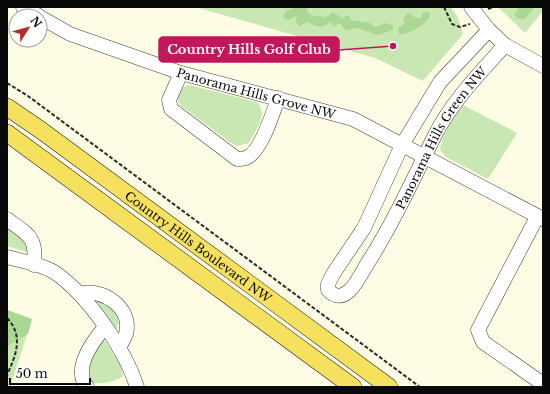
<svg xmlns="http://www.w3.org/2000/svg" width="550" height="394" font-family="'Libre Baskerville',serif">
  <rect width="100%" height="100%" fill="#fffce6"/>
  <g fill="#c8e7b2">
    <polygon points="195,7 451,7 458,18 463,34 423,81 375,58"/>
    <polygon points="498,7 543,7 543,11 525,33"/>
    <path d="M189,85L257,102C269,115 255,130 249,143L237,146L231,143L180,105L177,97L182,88Z"/>
    <path d="M463,105L517,133L488,179L446,157L440,150C442,133 454,118 463,105Z"/>
    <polygon points="7,225 27,244 27,252 7,246"/>
    <polygon points="99,297 113,309 119,322 116,329 96,300"/>
    <polygon points="7,310 32,319 10,387 7,387"/>
    <path d="M105,341L121,366L123,376C114,382 104,384 93,383C83,368 93,355 100,342Z"/>
  </g>
  <g fill="#aad792">
    <path d="M295,7H307L308,13L314,17L320,15L325,18L333,12L342,18L349,15L351,20L370,23L375,27L385,23L393,25V30L378,35L358,28L346,30L340,23L334,26L330,22C322,30 316,26 307,22L299,26L295,21L298,15L288,20L283,17L285,12Z"/>
    <polygon points="519,7 535,7 524,19 518,19 514,15"/>
    <path d="M426,12L430,13C431,23 407,36 399,34L398,28L405,23L403,19L408,13L416,18H422V14Z"/>
    <polygon points="7,310 32,319 28,334 9,345 7,349"/>
  </g>
  <g fill="none" stroke-linecap="round" stroke-linejoin="round">
    <defs>
      <g id="minor">
        <polyline points="23,7 39,16"/>
        <polyline points="471,7 489,30 505,45 543,66"/>
        <path id="s1" d="M40,17L70,34L181,73L353,119L543,219"/>
        <path id="s2" d="M489,30L440,82L402,145L364,228L333,274L328,284V290C335,297 341,298 349,291C357,284 363,270 369,261C394,221 414,178 435,135C453,100 480,73 505,45"/>
        <path d="M181,73L169,100L171,109L237,159C240,159 244,159 246,158C261,152 273,113 278,98"/>
        <polyline points="537,217 478,330 483,342 543,384"/>
        <path d="M7,219C28,235 37,236 34,265"/>
        <path d="M7,257C22,261 41,264 54,272C87,294 125,349 137,387"/>
        <path d="M80,294C102,287 133,308 126,334C124,339 121,344 119,348"/>
        <path d="M87,387C72,368 93,341 105,327"/>
      </g>
      <g id="major">
        <path id="s3" d="M7,107L42,131L389,387"/>
        <polyline points="7,133 353,387"/>
      </g>
    </defs>
    <use href="#minor" stroke="#3c3c3c" stroke-width="15"/>
    <use href="#major" stroke="#1a1a1a" stroke-width="18"/>
    <g stroke="#2b2b2b" stroke-width="2" stroke-dasharray="4 2" stroke-linecap="butt">
      <polyline points="444,7 452,24 460,27 470,24"/>
      <polyline points="488,9 493,7"/>
      <polyline points="7,83 28,96 420,387"/>
      <path d="M7,318C24,336 16,355 7,375"/>
    </g>
    <use href="#minor" stroke="#fff" stroke-width="14"/>
    <use href="#major" stroke="#f6e15f" stroke-width="17"/>
  </g>
  <g text-anchor="middle" dominant-baseline="central" stroke-width="4" stroke-linejoin="round" paint-order="stroke">
    <g font-size="12" fill="#090909" stroke="#fff">
      <text stroke="none"><textPath href="#s1" startOffset="230">Panorama Hills Grove NW</textPath></text>
      <text stroke="none"><textPath href="#s2" startOffset="512">Panorama Hills Green NW</textPath></text>
      <text stroke="none"><textPath href="#s3" startOffset="237">Country Hills Boulevard NW</textPath></text>
    </g>
  </g>
  <path fill="none" stroke="#c2185b" stroke-width="1.5" d="M393 46L339 50"/>
  <circle fill="#c2185b" stroke="#fff" stroke-width="1.5" cx="393" cy="46" r="4"/>
  <rect fill="#c2185b" stroke="#c2185b" stroke-width="1.5" x="159" y="37" width="180" height="25" rx="4"/>
  <g font-size="13" text-anchor="middle" font-weight="bold" fill="#fff">
    <text x="249" y="54">Country Hills Golf Club</text>
  </g>
  <rect width="550" height="394" fill="none" stroke="#090909" stroke-width="16"/>
  <g transform="translate(28 28) rotate(53)"><circle r="19" fill="#ffffff" stroke="#9d9d9d"/>
  <path d="M0-3L7 15L0 10L-7 15Z" fill="#b52e26"/>
  <text y="-6" font-size="11" font-weight="bold" text-anchor="middle" fill="#090909">N</text>
  </g>
  <path d="M10 378v6h80v-6" fill="none" stroke="#090909" stroke-width="2"/>
  <text x="16" y="378" font-size="12" fill="#090909" stroke="#ffffff" stroke-width="3" paint-order="stroke">50 m</text>
</svg>
